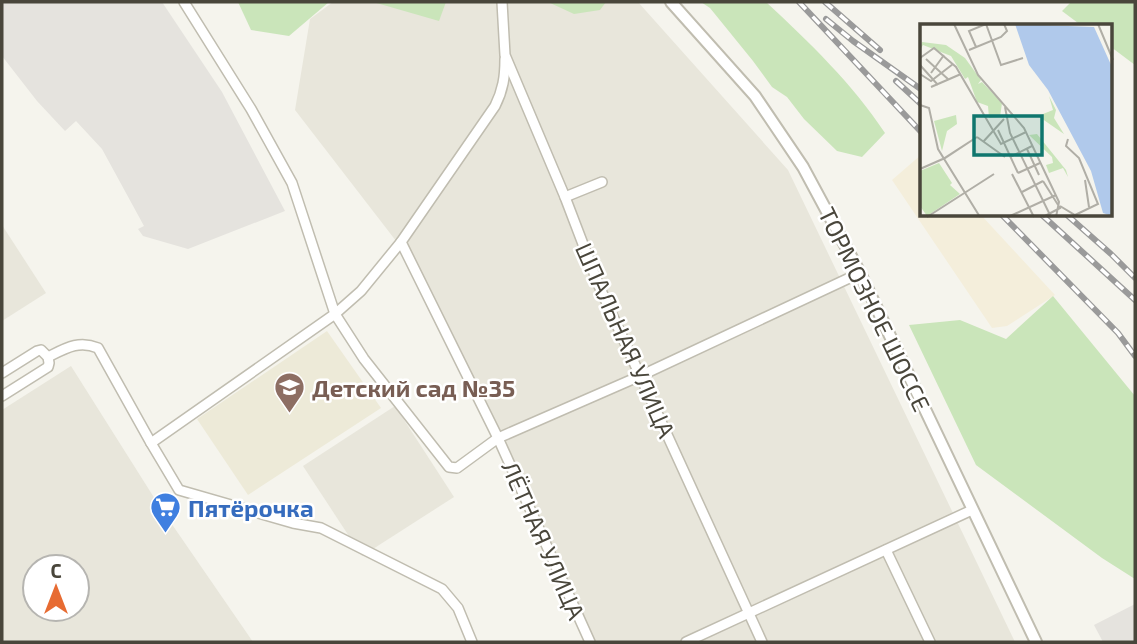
<svg xmlns="http://www.w3.org/2000/svg" width="1137" height="644" font-family="'Exo 2',sans-serif">
  <rect width="100%" height="100%" fill="#f5f4ed"/>
  <g fill="#e8e6db" fill-rule="evenodd">
    <polygon points="333,2 638,2 788,170 1015,642 595,642 496,429 403,250 295,110 310,19"/>
    <polygon points="2,225 46,293 2,321"/>
    <path d="M71,366L160,507L253,642H2V410ZM35,567H77V609H35Z"/>
    <polygon points="395,406 454,497 362,556 303,466"/>
  </g>
  <polygon fill="#f4eedb" points="922,154 922,215 981,215 1055,295 1007,326 992,328 892,180"/>
  <g fill="#e5e3de">
    <polygon points="2,2 162,2 222,92 285,211 188,249 143,236 138,229 144,226 102,149 76,121 65,131 37,101 2,56"/>
    <polygon points="1135,604 1135,642 1103,642 1094,625"/>
  </g>
  <polygon fill="#edead8" points="327,331 381,408 248,495 197,419"/>
  <g fill="#cae5ba">
    <polygon points="238,2 329,2 289,36 251,30"/>
    <polygon points="373,2 446,2 439,21"/>
    <polygon points="548,2 606,2 600,10 574,14"/>
    <path d="M701,2H766C809,42 853,84 885,133L862,157L837,151L804,119L787,97L772,87L753,61L710,8Z"/>
    <polygon points="1071,2 1135,2 1135,65 1111,47 1111,26 1082,26 1062,11"/>
    <polygon points="1053,296 1135,396 1135,579 1102,558 976,465 909,325 960,320 1006,339"/>
  </g>
  <g fill="none" stroke-linecap="round" stroke-linejoin="round">
    <defs>
      <g id="minor">
        <polyline points="184,2 251,109 292,183 335,314 364,359 449,467 457,468 498,438 640,376 860,273"/>
        <polyline points="502,2 505,55 565,197 599,286 762,642"/>
        <polyline points="565,197 602,182"/>
        <polyline points="401,242 498,438 590,642"/>
        <path d="M48,357C66,348 79,340 98,348L151,443L179,490L293,523L321,528L442,589L458,608L472,642"/>
        <polyline points="2,373 37,351 41,350 48,357 49,363 48,367 2,396"/>
        <path d="M151,443L335,314L361,291L401,242L495,106C503,90 505,77 505,59"/>
        <polyline points="886,550 930,642"/>
        <polyline points="686,642 972,510"/>
      </g>
      <polyline id="tertiary" points="671,2 755,96 803,167 860,273 1036,642"/>
    </defs>
    <use href="#minor" stroke="#c0bdb0" stroke-width="12"/>
    <use href="#tertiary" stroke="#c0bdb0" stroke-width="14"/>
    <use href="#minor" stroke="#fff" stroke-width="9"/>
    <use href="#tertiary" stroke="#fff" stroke-width="10"/>
    <defs>
      <g id="rail">
        <polyline points="799,2 922,133"/>
        <polyline points="825,2 880,50"/>
        <polyline points="826,19 853,41 922,90"/>
        <polyline points="896,81 922,105"/>
        <polyline points="1002,215 1118,333 1135,356"/>
        <polyline points="1042,215 1135,300"/>
        <polyline points="1067,215 1111,254 1135,278"/>
      </g>
    </defs>
    <use href="#rail" stroke="#9a9a9a" stroke-width="6"/>
    <use href="#rail" stroke="#fff" stroke-width="3.5" stroke-dasharray="10" stroke-linecap="butt"/>
  </g>
  <defs>
    <symbol id="school-pin" viewBox="-11 -11 22 30"><path d="M0 17L-7.5 6A9.5 9.5 0 1 1 7.5 6Z" fill="#8d6e63" stroke="#fff"/><path d="M0-5L7-2L0 1L-7-2ZM-4 1L0 2.5L4 1V4Q0 6-4 4Z" fill="#fff"/></symbol>
    <symbol id="supermarket-pin" viewBox="-11 -11 22 30"><path d="M0 17L-7.5 6A9.5 9.5 0 1 1 7.5 6Z" fill="#3f7fe0" stroke="#fff"/><path d="M-6-5.5h2.5l.6 2H6L4.5 2H-2.5L-4.4-4H-6ZM-1.5 3.2a1.3 1.3 0 1 0 .1 0ZM3 3.2a1.3 1.3 0 1 0 .1 0Z" fill="#fff"/></symbol>
  </defs>
  <g fill-rule="evenodd">
    <use href="#school-pin" x="272" y="370" width="35" height="47"/>
    <use href="#supermarket-pin" x="148" y="490" width="35" height="47"/>
  </g>
  <g text-anchor="middle" dominant-baseline="central" stroke-width="5" stroke-linejoin="round" paint-order="stroke">
    <g font-size="24" fill="#49463b" stroke="#fff">
      <text transform="translate(875 309) rotate(64)">ТОРМОЗНОЕ ШОССЕ</text>
      <text transform="translate(626 340) rotate(66)">ШПАЛЬНАЯ УЛИЦА</text>
      <text transform="translate(544 540) rotate(66)">ЛЁТНАЯ УЛИЦА</text>
    </g>
    <g font-size="24" font-weight="bold" fill="#785e54" stroke="#fff" text-anchor="start">
      <text x="312" y="387">Детский сад №35</text>
    </g>
    <g font-size="24" font-weight="bold" fill="#366cbe" stroke="#fff" text-anchor="start">
      <text x="188" y="507">Пятёрочка</text>
    </g>
  </g>
  <g transform="translate(920 24)">
    <rect width="192" height="192" fill="#f5f4ed"/>
    <path d="M2,18L26,21L45,34L61,56L58,60L62,58L82,79L80,93L69,94L68,82L57,78L48,53L45,55L31,32L3,21L0,26ZM129,72L136,86L134,94L144,110L118,92L133,86ZM36,91L37,100L27,107L22,127L14,97ZM117,110L146,146L148,153L143,144L129,149L126,141L133,139L132,133L109,111ZM19,139L32,159L30,161L40,170L7,192L0,182V147Z" fill="#cae5ba"/>
    <path d="M95,0L174,3L192,43V192L183,189L171,147L128,66L109,41Z" fill="#b0c9eb"/>
    <path fill="none" stroke="#b0aea6" stroke-width="2" d="M34,0L58,51L104,104L139,178L136,193M66,0L81,41L103,34M178,0L193,36M56,23L49,7L66,0M49,26L81,13L87,7L84,0M0,34L14,24L36,43L81,120L106,108M6,35L29,56M0,41L18,61M11,49L24,31M0,50L11,57L33,40M11,63L41,50M0,81L9,84L18,125L60,193M85,83L90,109L131,193M78,106L98,149M57,113L85,133M63,118L84,95M107,125L119,151M90,133L112,122M0,145L25,134L57,113L23,135M98,149L120,139M92,150L114,193M165,156L169,183M123,157L140,184L123,193M102,168L123,157M140,182L155,191L178,180L159,134L146,122L148,115M7,193L74,150M88,193L136,171"/>
    <path fill="#0f766e" fill-opacity="0.15" stroke="#0f766e" stroke-width="3.5" d="M54,92H122V131H54Z"/>
    <rect width="192" height="192" fill="none" stroke="#49463b" stroke-width="3.5"/>
  </g>
  <rect width="1137" height="644" fill="none" stroke="#49463b" stroke-width="7"/>
  <g transform="translate(56 588)"><circle r="33" fill="#ffffff" stroke="#b6b5b1" stroke-width="2"/>
  <path d="M0-5L12 26L0 18L-12 26Z" fill="#e76b32"/>
  <text y="-10" font-size="19" font-weight="bold" text-anchor="middle" fill="#49463b">С</text>
  </g>
</svg>
